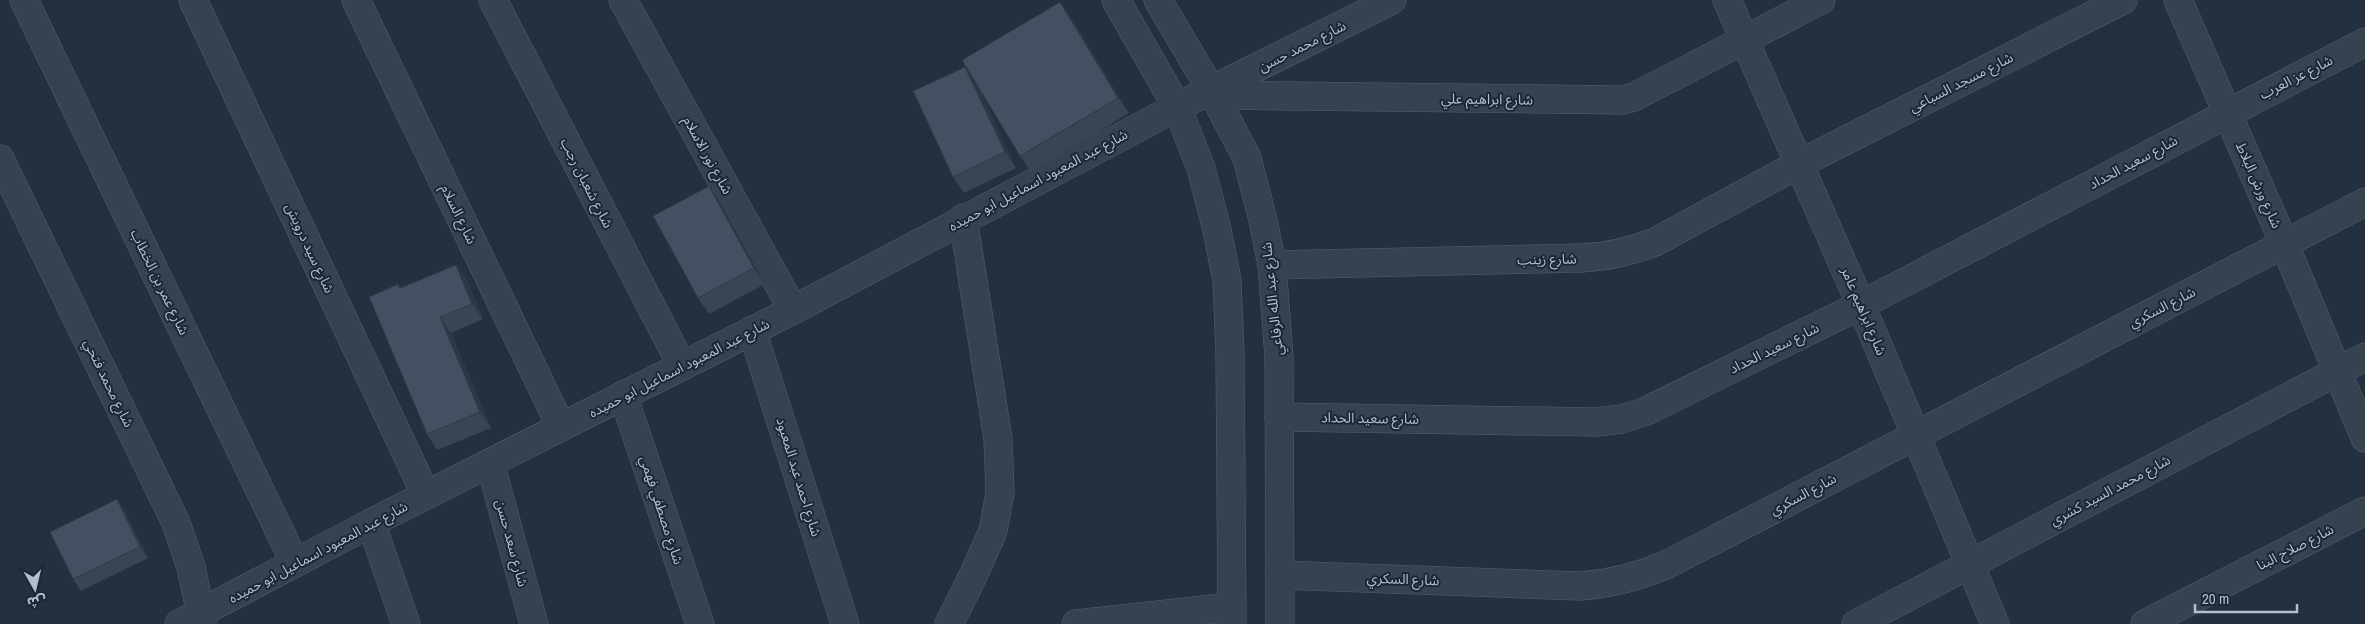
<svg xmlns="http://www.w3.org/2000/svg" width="2365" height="624" font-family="'Archivo Narrow','Noto Sans Arabic',sans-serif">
  <rect width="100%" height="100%" fill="#233040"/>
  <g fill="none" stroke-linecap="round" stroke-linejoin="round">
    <defs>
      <g id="minor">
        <polyline points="24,0 295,563"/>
        <polyline points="193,0 426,495"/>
        <polyline points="356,0 561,427"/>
        <polyline points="493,0 682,366"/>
        <polyline points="623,0 793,310"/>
        <polyline points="1116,0 1177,107 1201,168 1217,230 1227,280 1230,353 1232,624"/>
        <polyline points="1158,0 1214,95 1247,158 1263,220 1272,265 1279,357 1280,624"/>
        <polyline points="1727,0 1861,305 1995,624"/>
        <polyline points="2178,0 2284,243 2365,438"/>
        <polyline points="1214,95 1623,100 1634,97 1821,0"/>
        <polyline points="0,159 176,523 191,567 203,624"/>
        <path d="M1272,265L1582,258C1608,257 1631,251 1655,242L1799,164L2123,0"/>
        <polyline points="752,330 845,624"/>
        <polyline points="623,395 700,624"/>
        <polyline points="1279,417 1597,422 1621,419 1644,412 1861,305 2365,42"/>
        <polyline points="490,463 534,624"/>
        <polyline points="371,523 406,624"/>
        <path d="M1280,575L1579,586C1611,584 1638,577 1668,564L2365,202"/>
        <polyline points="179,624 371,523 793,310 1177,107 1392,0"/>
        <polyline points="949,624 972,578 993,531 1000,492 998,439 963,218"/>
        <polyline points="1076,624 1231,607"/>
        <polyline points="1856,624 2365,357"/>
        <polyline points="2145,624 2365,511"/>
      </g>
    </defs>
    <use href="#minor" stroke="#55606e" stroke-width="29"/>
    <use href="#minor" stroke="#374250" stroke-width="28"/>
  </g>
  <g fill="#394554">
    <polygon points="1071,17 1129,113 1031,172 1020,156 978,87 1016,168 964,193 953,177 965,67 972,76"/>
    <polygon points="720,202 765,284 709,314 698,298"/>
    <polygon points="456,265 467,280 483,319 451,333 491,428 437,450 427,434 401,288"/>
    <polygon points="125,511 148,558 81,591 73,579"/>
  </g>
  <g fill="#2e3845">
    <polygon points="1060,2 1071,17 1129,113 1118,98"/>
    <polygon points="965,67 976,82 1016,168 1005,152"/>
    <polygon points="709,186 720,202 765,284 754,268"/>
    <polygon points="456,265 467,280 483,319 472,304"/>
    <polygon points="440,317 451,333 491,428 480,412"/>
    <polygon points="117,499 125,511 148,558 140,547"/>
  </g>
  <g fill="#425062" stroke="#2e3845">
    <polygon points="1060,2 1118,98 1020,156 962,60"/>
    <polygon points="965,67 1005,152 953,177 913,91"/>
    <polygon points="709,186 754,268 698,298 653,216"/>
    <polygon points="456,265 472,304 440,317 480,412 427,434 369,297 398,284 400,288"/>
    <polygon points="117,499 140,547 73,579 50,532"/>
  </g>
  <g text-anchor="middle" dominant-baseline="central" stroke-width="4" stroke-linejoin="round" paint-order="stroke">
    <g font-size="14" fill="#b4bdcb" stroke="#1c2735">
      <text transform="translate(1302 46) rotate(-27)">شارع محمد حسن</text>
      <text transform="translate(2296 77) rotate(-27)">شارع عز العرب</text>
      <text transform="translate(1961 82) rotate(-27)">شارع مسجد السباعي</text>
      <text transform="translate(1487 99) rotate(1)">شارع ابراهيم علي</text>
      <text transform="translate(708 155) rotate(61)">شارع نور الاسلام</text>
      <text transform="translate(2133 162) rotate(-28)">شارع سعيد الحداد</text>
      <text transform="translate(1038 180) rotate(-28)">شارع عبد المعبود اسماعيل ابو حميده</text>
      <text transform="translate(587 183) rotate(63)">شارع شعبان رجب</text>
      <text transform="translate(2259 185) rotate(66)">شارع ورش البلاط</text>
      <text transform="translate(459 214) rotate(64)">شارع السلام</text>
      <text transform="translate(310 248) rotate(65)">شارع سيد درويش</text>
      <text transform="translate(1547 259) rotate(-1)">شارع زينب</text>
      <text transform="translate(160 282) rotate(64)">شارع عمر بن الخطاب</text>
      <text transform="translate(1272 299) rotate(-96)">شارع عبد الله الرفاعي</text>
      <text transform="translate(2162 307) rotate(-27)">شارع السكري</text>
      <text transform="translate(1864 311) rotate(67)">شارع ابراهيم عامر</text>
      <text transform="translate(1774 348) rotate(-26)">شارع سعيد الحداد</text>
      <text transform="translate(679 368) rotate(-27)">شارع عبد المعبود اسماعيل ابو حميده</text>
      <text transform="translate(109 383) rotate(64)">شارع محمد فتحي</text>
      <text transform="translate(1370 418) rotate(1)">شارع سعيد الحداد</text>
      <text transform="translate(799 477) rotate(73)">شارع احمد عبد المعبود</text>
      <text transform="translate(2110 490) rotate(-28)">شارع محمد السيد كشري</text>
      <text transform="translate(1803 494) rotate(-28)">شارع السكري</text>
      <text transform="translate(662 510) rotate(72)">شارع مصطفي فهمي</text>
      <text transform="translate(512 543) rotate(75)">شارع سعد حسن</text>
      <text transform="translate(2295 547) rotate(-27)">شارع صلاح البنا</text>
      <text transform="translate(318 552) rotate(-28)">شارع عبد المعبود اسماعيل ابو حميده</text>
      <text transform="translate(1403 579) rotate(2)">شارع السكري</text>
    </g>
  </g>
  <g transform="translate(35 589) rotate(172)" stroke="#1c2735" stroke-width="4" paint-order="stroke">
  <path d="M0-4L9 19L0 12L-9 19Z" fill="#b4bdcb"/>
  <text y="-8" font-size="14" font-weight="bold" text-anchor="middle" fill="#b4bdcb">ش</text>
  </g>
  <path d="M2195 604v8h102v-8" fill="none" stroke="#b4bdcb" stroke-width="2.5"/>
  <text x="2202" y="604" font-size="15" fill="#b4bdcb" stroke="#1c2735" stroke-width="4" paint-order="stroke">20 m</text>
</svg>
